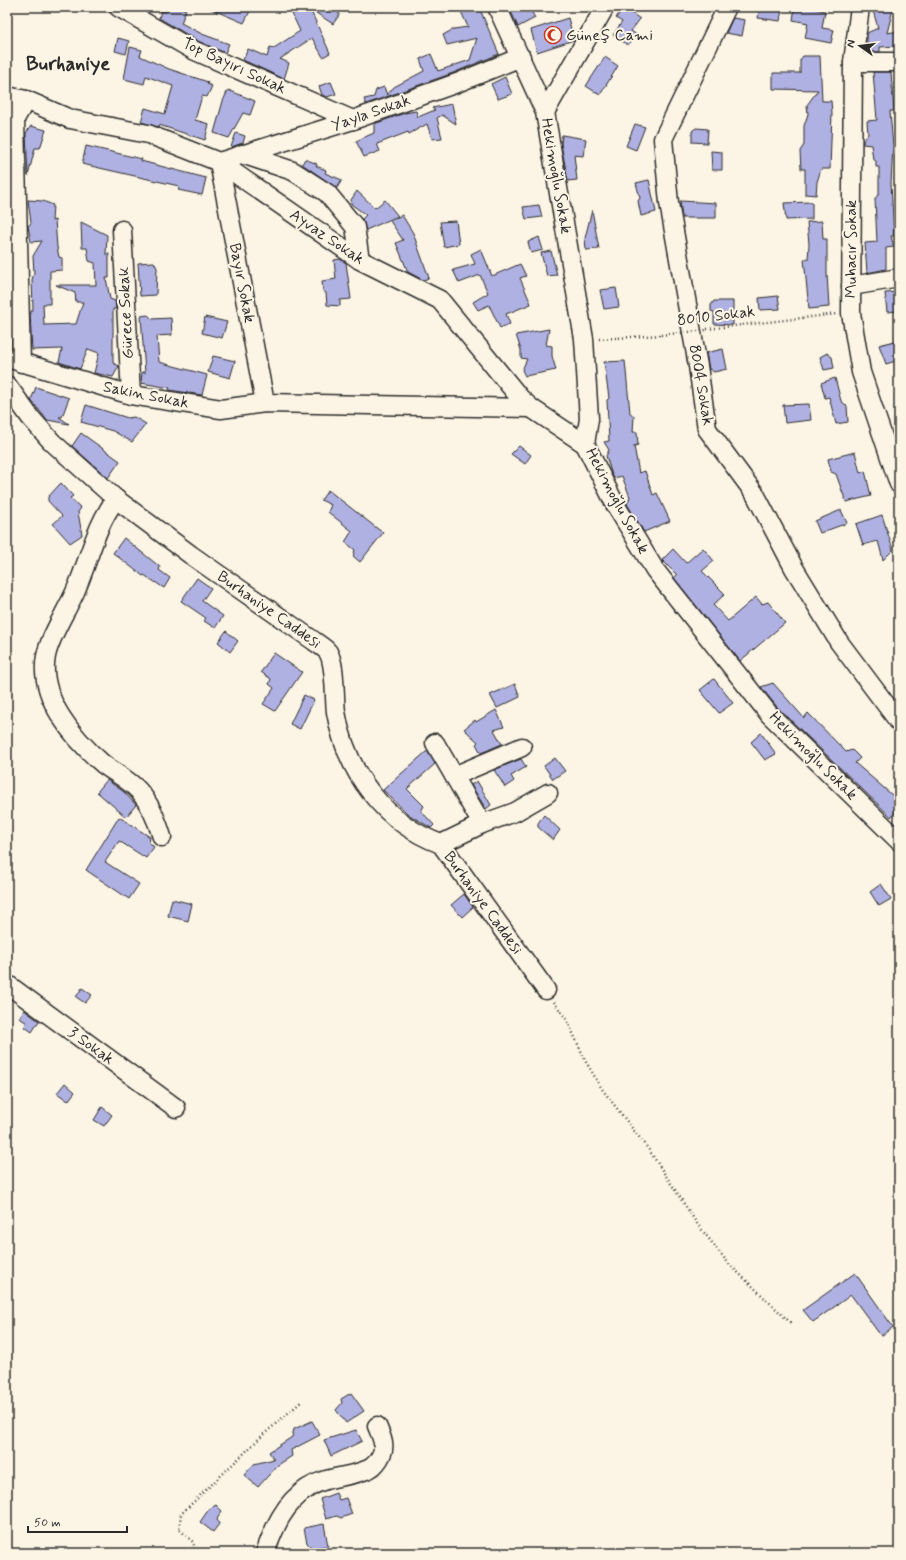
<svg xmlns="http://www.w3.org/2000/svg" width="906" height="1560" font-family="Mynerve,sans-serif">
  <rect width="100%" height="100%" fill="#fcf5e5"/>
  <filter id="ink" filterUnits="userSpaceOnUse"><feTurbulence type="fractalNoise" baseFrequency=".025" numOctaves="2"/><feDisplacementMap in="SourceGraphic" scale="8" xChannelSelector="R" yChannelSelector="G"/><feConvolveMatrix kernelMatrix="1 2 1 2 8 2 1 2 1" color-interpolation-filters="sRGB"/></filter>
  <g filter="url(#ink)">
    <g fill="#b0b1e3" stroke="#2b2b2b">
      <polygon points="168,7 179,7 186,10 181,23 202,34 229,44 225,53 198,41 159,18 161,11 166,12"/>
      <polygon points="206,7 252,7 244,23"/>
      <polygon points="307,7 339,7 336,11 340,14 333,24 310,9 330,53 323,57 312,38 280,59 289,63 284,79 243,60 248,49 267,57 270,47 274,48 300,31 292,14"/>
      <polygon points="459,7 479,7 499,54 453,73 366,104 364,99 374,97 376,90 384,87 387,95 394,87 424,71 420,59 431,54 438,71 470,60 477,38 447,45 443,35 454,29 468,27"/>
      <polygon points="509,7 529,7 535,18 518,27"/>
      <polygon points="623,7 640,19 631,31 637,35 628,45 613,35 622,22 616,18"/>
      <polygon points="760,7 782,9 780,21 758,18"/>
      <polygon points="795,7 806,7 825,11 822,28 834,30 831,43 805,38 808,23 793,20"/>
      <polygon points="872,7 893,9 887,33 899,31 899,46 880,47 880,52 867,52 867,33 878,28"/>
      <polygon points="568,18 574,40 537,52 531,30"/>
      <polygon points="733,18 745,20 742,36 726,33"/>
      <polygon points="118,38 129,41 126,54 115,51"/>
      <polygon points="130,47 142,50 140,56 169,69 208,82 207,84 212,86 207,97 202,96 195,120 209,124 205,140 159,125 158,127 141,122 145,108 165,114 173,86 146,76 144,84 124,79"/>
      <polygon points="803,56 820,56 822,101 831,101 832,113 830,169 821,169 817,182 816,195 805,194 805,169 801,169 800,151 804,145 804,126 808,114 807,105 818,90 773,89 773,73 800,73 800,60"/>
      <polygon points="605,57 618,66 600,95 586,86"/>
      <polygon points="873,72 891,72 894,111 890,111 893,146 891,183 894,236 891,236 894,247 886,248 886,269 867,273 865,243 877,242 875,199 879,193 879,167 876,167 876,161 873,159 871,145 863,144 863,141 868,134 867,121 877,120"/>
      <polygon points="505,77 512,94 498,99 491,84"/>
      <polygon points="331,82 336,94 327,97 322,95 319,86"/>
      <polygon points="228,90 255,101 250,115 243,113 229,138 214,133 223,101"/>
      <polygon points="452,104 456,124 442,115 437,118 442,138 432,139 427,124 409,134 408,132 377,144 380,151 364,157 356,141 374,133 374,124 405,113 416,111 418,117 435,110 432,108"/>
      <polygon points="635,124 645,127 636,150 626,146"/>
      <polygon points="31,126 46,130 40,148 35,148 28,176 26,133"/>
      <polygon points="696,128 708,129 707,143 692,142 692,131"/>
      <polygon points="236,133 245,136 243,143 231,147"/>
      <polygon points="562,135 586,139 583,156 574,155 577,180 568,181 561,144"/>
      <polygon points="86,146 142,159 141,161 206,178 202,195 178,190 179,186 82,164"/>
      <polygon points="711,151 722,152 722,170 712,170"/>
      <polygon points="305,159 317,164 316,166 326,170 325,173 342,180 337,188 302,164"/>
      <polygon points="649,180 656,212 641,216 638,201 640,198 636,183"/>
      <polygon points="357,191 375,208 385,200 398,216 366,230 362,219 366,215 351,204 351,200"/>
      <polygon points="28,200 43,201 53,205 52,221 55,220 57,247 59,257 62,258 62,270 50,271 50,304 43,304 44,325 76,324 83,302 76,302 75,293 56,285 96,285 95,263 89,261 87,248 82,248 81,222 107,235 106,254 109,254 109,278 106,278 110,299 115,301 116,309 113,309 113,363 119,366 113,377 94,373 99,353 88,349 80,369 59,362 62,349 32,350 30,313 33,309 32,280 34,273 33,256 42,241 31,242 28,226 31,223"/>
      <polygon points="680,201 716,203 716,218 682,218"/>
      <polygon points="812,202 812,219 786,220 784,203"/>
      <polygon points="539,205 542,217 526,219 523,207"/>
      <polygon points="592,210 599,249 586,250 585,238"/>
      <polygon points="402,215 413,233 429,278 423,280 408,272 396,243 403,240 390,221"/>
      <polygon points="456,221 459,244 444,247 440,222"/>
      <polygon points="822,221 823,239 827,239 827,274 829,307 809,309 804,259 808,259 809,244 807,222"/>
      <polygon points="539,237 543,250 531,253 528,242"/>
      <polygon points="481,249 492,276 520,264 526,276 520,278 531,304 506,314 510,324 500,328 489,305 478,310 473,302 488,293 480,275 459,283 453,270 475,264 471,254"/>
      <polygon points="551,251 557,275 547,276 541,253"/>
      <polygon points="340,259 346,263 351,299 340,300 340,306 327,305 326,293 323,291 322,281 336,279 334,260"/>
      <polygon points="154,262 157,268 156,295 140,296 138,263"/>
      <polygon points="616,288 619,307 604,309 600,290"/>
      <polygon points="899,292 899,311 887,312 885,293"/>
      <polygon points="778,296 780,309 760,310 759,298"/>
      <polygon points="714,301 733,301 733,325 714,324 714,312 711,311 711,305"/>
      <polygon points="148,315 152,319 171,318 172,335 157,336 159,362 207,375 202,395 169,390 170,388 141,383 142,372 145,373 141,316"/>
      <polygon points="205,317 227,322 222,338 202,333"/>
      <polygon points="549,329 546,345 552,346 552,356 556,370 525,376 522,370 527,359 521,358 521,350 516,335"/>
      <polygon points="899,340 899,360 886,364 879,345"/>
      <polygon points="723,349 727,369 714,372 709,369 706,353"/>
      <polygon points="827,353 832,357 834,368 824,370 820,357"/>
      <polygon points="213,356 235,361 230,378 208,372"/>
      <polygon points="625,361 630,413 634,416 633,432 637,432 638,445 634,446 639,473 645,471 653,495 657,493 670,521 644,532 627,504 630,497 622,476 614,478 612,475 606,456 609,450 604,442 609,441 607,400 609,398 604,362"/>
      <polygon points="835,378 841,401 847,406 848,422 836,424 829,397 825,398 821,383"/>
      <polygon points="36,387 69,398 62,417 59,417 69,424 47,420 31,400"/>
      <polygon points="809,404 811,420 785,423 783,405"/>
      <polygon points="86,405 128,418 134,417 146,424 132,442 113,431 81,422"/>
      <polygon points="81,433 120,461 108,478 72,446"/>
      <polygon points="519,446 531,455 525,464 511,454"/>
      <polygon points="855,452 860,473 865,471 871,496 846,502 836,474 831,472 828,459"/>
      <polygon points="61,483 73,496 70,498 81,508 78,512 82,535 70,543 53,524 62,516 48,501 48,497"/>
      <polygon points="328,490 383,533 360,562 353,556 355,550 345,542 352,531 328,512 331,505 321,500"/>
      <polygon points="841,510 847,523 820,533 815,521"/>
      <polygon points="882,515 893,550 883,560 878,541 863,545 856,524"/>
      <polygon points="124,538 160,567 159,570 170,578 164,588 144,575 143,576 113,553"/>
      <polygon points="703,548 714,561 702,571 725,594 713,605 728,621 756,597 762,604 768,602 785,623 740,661 674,578 677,575 662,560 673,549 686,563"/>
      <polygon points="197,578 211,588 202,601 223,616 215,628 204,621 206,618 181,601"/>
      <polygon points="226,631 238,641 230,652 218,642"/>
      <polygon points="274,653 302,672 275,711 263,704 274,688 269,684 271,679 261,672"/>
      <polygon points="714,679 733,703 719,713 700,690"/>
      <polygon points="773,683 804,718 808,713 846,752 852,750 860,758 855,763 899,801 899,808 891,817 777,707 761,687"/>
      <polygon points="515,684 520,697 497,708 490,695"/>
      <polygon points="304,695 314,700 300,729 290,724"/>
      <polygon points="496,710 504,727 494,730 502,744 481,753 476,744 478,742 464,729 475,720 476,722"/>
      <polygon points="761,733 776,754 765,760 751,742"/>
      <polygon points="427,751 435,764 407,789 424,806 421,811 434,825 431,828 408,814 383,790"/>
      <polygon points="555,758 565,771 553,779 544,766"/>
      <polygon points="521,759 526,767 511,776 514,781 505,787 494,770"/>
      <polygon points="107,780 124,792 136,805 126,817 97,792"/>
      <polygon points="477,781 491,805 486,809 471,785"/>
      <polygon points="544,815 560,830 553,840 538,827 538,823"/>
      <polygon points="119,817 150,837 149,842 154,847 146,858 119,841 105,862 139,884 129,899 86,870"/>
      <polygon points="881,884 891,899 879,906 870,892"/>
      <polygon points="464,894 473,907 462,917 451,905"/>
      <polygon points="172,899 192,904 188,921 168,916"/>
      <polygon points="82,988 92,995 85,1003 76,997"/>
      <polygon points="24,1010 39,1021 32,1032 25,1027 26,1022 19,1018"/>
      <polygon points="65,1083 75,1092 68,1101 57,1093"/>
      <polygon points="102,1107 112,1115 104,1126 94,1120"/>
      <polygon points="855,1273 893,1327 881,1336 851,1295 813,1322 803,1310"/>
      <polygon points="351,1393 364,1411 346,1423 336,1410 342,1403 341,1399"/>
      <polygon points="312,1421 320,1435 291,1450 292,1456 278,1465 258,1487 244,1475 254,1464 274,1459 269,1452 292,1437 294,1429"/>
      <polygon points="356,1430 362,1441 331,1456 324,1440"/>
      <polygon points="336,1493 339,1500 346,1498 352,1514 341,1518 337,1516 326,1519 320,1499"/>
      <polygon points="216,1505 222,1511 217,1519 219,1524 213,1532 200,1522 209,1509"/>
      <polygon points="324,1524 328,1546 312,1548 307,1543 304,1528"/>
    </g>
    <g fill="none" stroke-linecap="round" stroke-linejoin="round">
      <defs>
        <g id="minor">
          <polyline points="118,7 193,50 353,120"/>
          <polyline points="497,7 545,112 584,339 589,419 585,444 616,506 655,570 769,714 899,841"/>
          <polyline points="727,7 663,139 669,203 698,366 707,429 755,494 794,568 839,642 899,722"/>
          <polyline points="860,7 853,62 851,313 861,372 899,484"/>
          <polyline points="853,62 899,62"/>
          <polyline points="7,96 26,100 70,119 148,134 219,162 360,260 440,300 520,398 531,408 585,444"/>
          <polyline points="545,112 605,7"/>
          <polyline points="242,154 293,171 327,193 355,227 360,260"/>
          <polyline points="122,230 131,395"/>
          <polyline points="851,286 899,278"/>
          <polyline points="7,358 131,395 221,409 265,403 531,408"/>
          <polyline points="21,363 15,119 26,100"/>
          <path d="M7,385L30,417L52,442L116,499L191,555L314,641C318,644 325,648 328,652C336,665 334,697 336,712C346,772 384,823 441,844L546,990"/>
          <polyline points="265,403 219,162 353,120 457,83 521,57"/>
          <path d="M116,499C95,526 89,561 75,592C66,612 50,636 46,656C38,697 74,739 103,764C115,773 129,780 139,791C151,805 157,820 162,837"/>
          <polyline points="435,743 482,824"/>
          <polyline points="454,776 522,747"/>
          <polyline points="441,844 482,824 515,812 548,793"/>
          <polyline points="7,984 176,1108"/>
          <path d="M265,1553C274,1528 284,1503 308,1488C326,1476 347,1478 366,1470C376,1467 385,1453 383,1443C382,1437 379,1431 377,1426"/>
        </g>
      </defs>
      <use href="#minor" stroke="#2b2b2b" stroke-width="21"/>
      <g stroke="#2b2b2b" stroke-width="2.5" stroke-dasharray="1 3" stroke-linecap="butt">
        <polyline points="707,329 837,314"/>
        <polyline points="599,339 661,335"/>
        <polyline points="554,1002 567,1020 586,1062 602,1089 649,1150 698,1225 729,1264 792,1324"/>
        <polyline points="196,1553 193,1542 179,1529 181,1514 264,1434 301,1402"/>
      </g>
      <use href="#minor" stroke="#fcf5e5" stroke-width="18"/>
      <polyline stroke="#2b2b2b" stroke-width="2.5" stroke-dasharray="1 3" stroke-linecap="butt" points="661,335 706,330"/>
    </g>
  </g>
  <defs>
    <symbol id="mosque-ring" viewBox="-11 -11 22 22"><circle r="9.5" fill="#fcf5e5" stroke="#c8321e" stroke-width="1.5"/><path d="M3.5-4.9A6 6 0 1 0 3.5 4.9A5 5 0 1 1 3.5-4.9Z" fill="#c8321e"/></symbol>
  </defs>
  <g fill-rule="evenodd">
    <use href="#mosque-ring" x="543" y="25" width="20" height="20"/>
  </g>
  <g text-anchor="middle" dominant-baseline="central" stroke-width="4" stroke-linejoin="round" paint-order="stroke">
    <g font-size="16" fill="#2b2b2b" stroke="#fcf5e5" text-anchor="start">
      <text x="566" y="35">Güneş Cami</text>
    </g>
    <g font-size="16" fill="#2b2b2b" stroke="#fcf5e5">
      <text transform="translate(234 66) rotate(25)">Top Bayırı Sokak</text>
      <text transform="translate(371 113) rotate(-19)">Yayla Sokak</text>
      <text transform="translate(556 176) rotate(80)">Hekimoğlu Sokak</text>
      <text transform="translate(327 237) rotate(34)">Ayvaz Sokak</text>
      <text transform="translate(851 249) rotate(-90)">Muhacır Sokak</text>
      <text transform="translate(242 283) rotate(79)">Bayır Sokak</text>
      <text transform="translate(126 313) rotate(-93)">Gürece Sokak</text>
      <text transform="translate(716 316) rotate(-7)">8010 Sokak</text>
      <text transform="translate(701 385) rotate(80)">8004 Sokak</text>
      <text transform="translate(146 395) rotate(11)">Sakin Sokak</text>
      <text transform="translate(617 501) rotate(62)">Hekimoğlu Sokak</text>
      <text transform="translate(269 610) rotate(35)">Burhaniye Caddesi</text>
      <text transform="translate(813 756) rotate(45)">Hekimoğlu Sokak</text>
      <text transform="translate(483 903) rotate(54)">Burhaniye Caddesi</text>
      <text transform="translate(91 1046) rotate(36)">3 Sokak</text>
    </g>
    <g font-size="20" font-weight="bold" fill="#2b2b2b" stroke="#fcf5e5">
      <text x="68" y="64">Burhaniye</text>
    </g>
  </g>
  <rect width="906" height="1560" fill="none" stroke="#fcf5e5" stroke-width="24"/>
  <rect x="12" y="12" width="882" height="1536" fill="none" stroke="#2b2b2b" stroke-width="1.5" filter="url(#ink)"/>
  <g transform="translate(860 46) rotate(284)" stroke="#fcf5e5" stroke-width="3" paint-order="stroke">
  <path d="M0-3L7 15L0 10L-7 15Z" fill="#2b2b2b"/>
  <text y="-6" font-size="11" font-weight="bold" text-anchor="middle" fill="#2b2b2b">N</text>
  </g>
  <path d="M28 1526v6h99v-6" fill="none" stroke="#2b2b2b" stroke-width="2"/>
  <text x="34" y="1526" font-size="12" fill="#2b2b2b" stroke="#fcf5e5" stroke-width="3" paint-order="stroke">50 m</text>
</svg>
